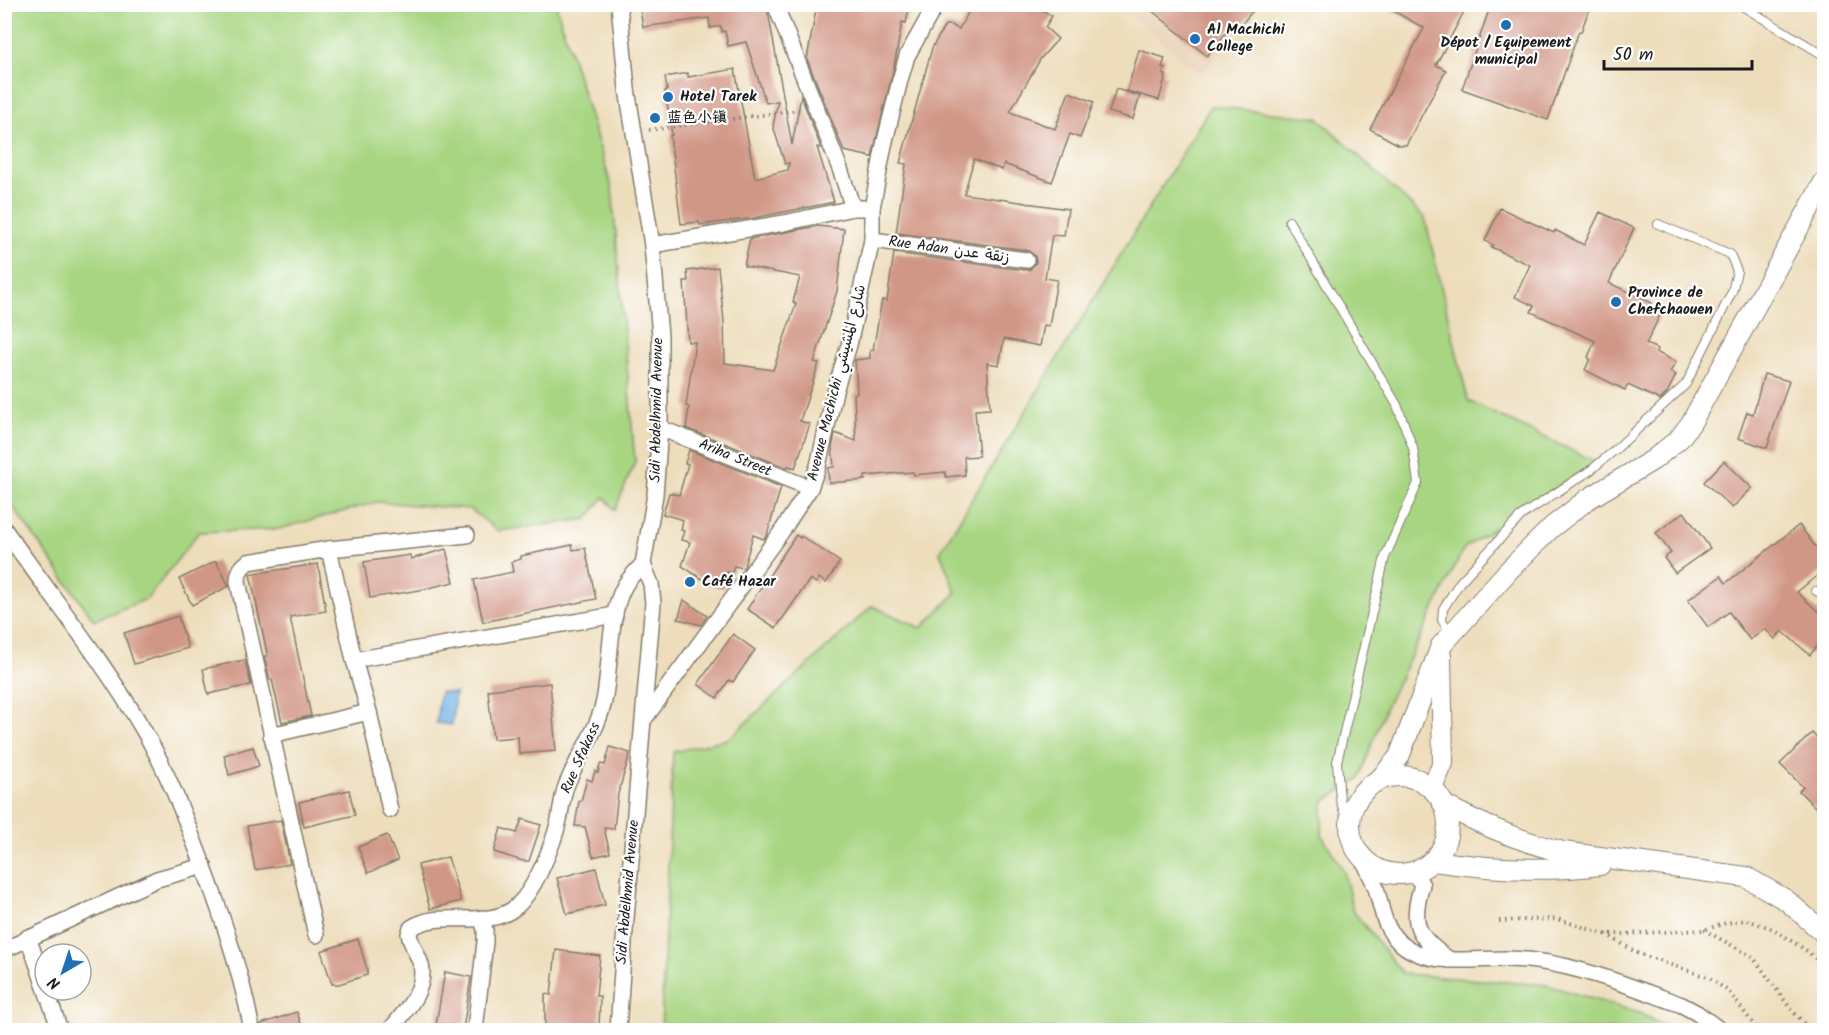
<svg xmlns="http://www.w3.org/2000/svg" width="1829" height="1035" font-family="Kalam,'Playpen Sans Arabic','LXGW WenKai TC',sans-serif">
  <rect width="100%" height="100%" fill="#fff"/>
  <filter id="ink" filterUnits="userSpaceOnUse"><feTurbulence type="fractalNoise" baseFrequency=".0167" numOctaves="2"/><feDisplacementMap in="SourceGraphic" scale="12" xChannelSelector="R" yChannelSelector="G"/><feConvolveMatrix kernelMatrix="1 2 1 2 8 2 1 2 1" color-interpolation-filters="sRGB"/></filter>
  <filter id="wash" filterUnits="userSpaceOnUse"><feTurbulence type="fractalNoise" baseFrequency=".008" numOctaves="4" result="noise"/><feDisplacementMap in="SourceGraphic" scale="24" xChannelSelector="R" yChannelSelector="G"/><feGaussianBlur stdDeviation="1.35" result="paint"/><feColorMatrix in="noise" values="0 0 0 0 0 0 0 0 0 0 0 0 0 0 0 0 0 1.4 0 .05"/><feComposite in="paint" operator="in"/></filter>
  <g filter="url(#wash)">
    <rect width="100%" height="100%" fill="#edddbb"/>
    <polygon fill="#ead2b8" points="1118,5 1260,5 1200,74"/>
    <g fill="#a8d582" stroke="#62784f" stroke-width="1.5">
      <polygon points="4,5 556,5 612,188 635,462 615,510 604,497 587,519 498,531 470,509 377,502 279,529 199,532 147,599 94,620 5,496"/>
      <polygon points="1211,106 1318,118 1425,218 1468,401 1596,462 1464,548 1385,709 1359,779 1323,802 1322,836 1344,871 1353,911 1403,974 1547,985 1639,1013 1672,1030 661,1030 673,752 728,739 872,606 921,628 956,593 940,552"/>
    </g>
    <polygon fill="#6cb1e2" stroke="#44667f" stroke-width="1.5" points="440,692 455,693 452,725 436,723"/>
    <g id="blocks">
      <g fill="#d19786">
        <polygon points="656,4 765,4 769,17 792,145 801,96 821,148 817,147 834,202 754,218 700,225 699,222 681,224 670,135 672,135 665,91 667,90 665,77 688,73 688,77 735,69 755,178 788,170 789,163 785,164 773,126 778,101 766,103 746,42 728,46 725,31 722,32 721,26 710,28 709,18 643,27 640,9 657,7"/>
        <polygon points="817,4 910,4 906,23 902,22 894,67 872,157 844,151 807,59"/>
        <polygon points="973,4 1033,4 1052,16 1045,27 1058,39 1041,58 1010,112 1055,129 1069,92 1094,102 1080,138 1070,134 1052,182 1004,164 1002,170 974,159 964,194 1068,209 1064,236 1052,235 1045,278 1057,280 1049,326 1044,325 1040,346 1004,339 999,365 987,363 990,409 975,410 979,456 964,457 965,475 946,477 945,472 914,475 913,472 865,476 865,480 829,483 828,468 834,467 832,448 835,433 856,441 854,394 857,393 855,360 870,358 870,350 873,350 882,300 887,301 894,253 1025,270 1030,269 1036,262 1035,256 1027,250 896,233 906,164 900,163 932,48 945,25 951,25 959,29"/>
        <polygon points="1144,4 1258,4 1238,29 1233,24 1207,56"/>
        <polygon points="1381,4 1468,4 1436,65 1446,70 1406,145 1399,145 1370,129 1424,28"/>
        <polygon points="1491,4 1591,4 1581,32 1579,31 1548,120 1462,89"/>
        <polygon points="1139,50 1165,58 1162,67 1165,68 1163,74 1166,75 1159,100 1127,91"/>
        <polygon points="1116,89 1140,96 1133,119 1109,112"/>
        <polygon points="1500,208 1554,233 1555,230 1584,245 1600,212 1634,228 1609,283 1652,303 1650,307 1661,313 1646,344 1658,349 1656,352 1676,362 1670,372 1676,375 1667,393 1660,400 1628,385 1625,390 1585,370 1590,359 1588,357 1595,341 1531,312 1534,306 1515,297 1530,265 1491,247 1493,245 1485,241"/>
        <polygon points="818,226 844,229 837,291 814,362 819,363 800,421 810,424 795,468 788,466 787,468 686,428 689,407 686,406 695,342 688,342 684,281 688,281 687,271 718,267 724,321 725,363 773,370 796,304 793,302 800,277 744,266 750,239"/>
        <polygon points="1764,374 1789,381 1767,448 1738,438 1747,412 1753,414"/>
        <polygon points="689,450 781,487 767,535 764,539 753,535 744,567 743,568 734,566 732,573 727,572 723,588 708,583 682,566 690,542 681,540 684,531 681,530 683,520 663,514 669,493 679,495 688,464 685,463"/>
        <polygon points="1724,461 1752,488 1732,508 1704,482"/>
        <polygon points="1684,512 1710,548 1675,573 1664,558 1671,553 1656,533"/>
        <polygon points="1799,525 1824,558 1824,570 1797,592 1824,617 1824,638 1810,655 1782,631 1775,639 1765,629 1750,640 1729,612 1708,627 1688,600 1721,576 1726,583"/>
        <polygon points="796,535 800,538 801,536 840,562 826,583 819,578 816,583 810,579 776,628 747,609"/>
        <polygon points="572,545 573,550 585,548 596,599 483,622 474,580 513,572 511,562 521,559 521,556"/>
        <polygon points="446,549 454,582 420,590 370,598 364,562 410,555 411,559"/>
        <polygon points="216,561 229,586 192,605 179,579"/>
        <polygon points="318,564 326,611 290,617 311,716 282,722 272,680 270,680 264,656 267,656 267,653 250,574"/>
        <polygon points="684,600 707,616 701,625 678,619"/>
        <polygon points="178,616 188,648 134,664 124,633"/>
        <polygon points="733,634 755,650 733,682 729,680 717,698 698,684"/>
        <polygon points="245,660 251,685 208,694 203,669"/>
        <polygon points="550,683 556,751 519,754 518,737 493,739 488,690"/>
        <polygon points="1812,733 1824,745 1824,816 1799,791 1803,787 1780,764"/>
        <polygon points="253,747 259,766 229,775 224,755"/>
        <polygon points="610,747 630,753 618,794 614,829 604,828 610,853 593,857 585,827 575,826 579,801 581,801 587,779 592,781 595,771 598,773 600,764 605,765"/>
        <polygon points="349,790 355,815 304,827 299,802"/>
        <polygon points="522,819 541,825 529,861 523,861 494,852 501,828 517,833"/>
        <polygon points="281,820 290,864 255,870 247,826"/>
        <polygon points="387,835 398,860 368,873 358,847"/>
        <polygon points="448,857 461,901 430,909 418,865"/>
        <polygon points="596,868 605,905 567,914 557,878"/>
        <polygon points="358,939 367,969 367,975 339,984 332,984 321,951"/>
        <polygon points="556,950 600,956 596,996 600,996 599,1030 545,1030 545,994 551,995"/>
        <polygon points="445,972 471,977 463,1030 435,1030"/>
        <polygon points="297,1012 303,1030 261,1030 261,1024"/>
      </g>
    </g>
  </g>
  <g filter="url(#ink)">
    <use href="#blocks" fill-opacity="0" stroke="#847c6c" stroke-width="1.5"/>
    <g fill="none" stroke-linecap="round" stroke-linejoin="round">
      <defs>
        <g id="service">
          <polyline points="1739,4 1820,53"/>
          <polyline points="1289,221 1397,405 1413,448 1418,483 1385,557 1337,762 1340,800 1350,830"/>
          <polyline points="1816,591 1824,595"/>
          <polyline points="1450,633 1442,620 1443,609 1460,582 1522,515 1591,470 1615,450 1686,384 1732,292 1737,271 1730,254 1658,224"/>
        </g>
        <g id="minor">
          <polyline points="775,4 840,169 853,208"/>
          <polyline points="872,240 1026,260"/>
          <polyline points="652,245 784,223 853,208 872,208"/>
          <polyline points="660,428 810,488"/>
          <path d="M4,529C51,596 103,660 144,731C164,765 179,802 193,839C217,901 240,965 252,1030"/>
          <polyline points="467,535 329,549 354,660 615,615"/>
          <polyline points="354,660 369,712 390,810"/>
          <polyline points="645,718 782,531 810,488 818,466 835,391 849,345 872,240 872,208 884,145 900,80 907,56 936,4"/>
          <polyline points="271,735 369,712"/>
          <path d="M1363,859C1367,868 1372,878 1376,888C1382,908 1383,927 1399,942C1427,967 1470,959 1505,959C1565,959 1626,985 1682,1005L1697,1013L1720,1030"/>
          <path d="M1414,872L1422,885C1410,923 1416,937 1450,960"/>
          <path d="M316,935L238,582C238,573 240,568 248,562L329,549"/>
          <polyline points="28,937 45,987"/>
          <polyline points="4,950 157,879 204,866"/>
          <polyline points="46,990 60,1030"/>
          <path d="M390,1030C404,1013 427,989 421,965C418,954 411,945 409,934L411,928C443,907 488,932 517,906C536,888 553,845 559,820C561,810 562,799 565,789C576,758 597,733 604,701C611,667 608,614 625,585C630,577 637,570 643,564"/>
          <polyline points="475,1030 485,942 485,930 482,918"/>
          <polyline points="618,1030 624,942 653,603 651,584 643,564 655,495 660,428 660,336 652,245 627,89 619,4"/>
        </g>
        <g id="tertiary">
          <circle cx="1399" cy="825" r="49"/>
          <polyline points="1380,779 1399,757 1441,646 1509,570 1552,527 1588,499 1653,460 1679,439 1691,423 1824,182"/>
          <polyline points="1432,788 1443,763 1441,655"/>
          <path d="M1444,805C1482,825 1521,842 1563,852L1746,877L1786,900L1824,933"/>
          <path d="M1433,861C1488,869 1544,872 1600,865"/>
        </g>
      </defs>
      <use href="#service" stroke="#847c6c" stroke-width="10"/>
      <use href="#minor" stroke="#847c6c" stroke-width="18"/>
      <use href="#tertiary" stroke="#847c6c" stroke-width="22"/>
      <g stroke="#847c6c" stroke-width="4" stroke-dasharray="1.5 4.5" stroke-linecap="butt">
        <polyline points="649,130 799,110"/>
        <polyline points="1499,921 1557,919 1605,934 1623,934 1704,930 1726,923 1747,920 1773,929 1807,951 1824,966"/>
        <polyline points="1704,930 1753,957 1790,1008 1810,1030"/>
        <polyline points="1606,934 1637,953 1710,978 1729,992 1758,1030"/>
      </g>
      <use href="#service" stroke="#fff" stroke-width="8"/>
      <use href="#minor" stroke="#fff" stroke-width="15"/>
      <use href="#tertiary" stroke="#fff" stroke-width="20"/>
    </g>
  </g>
  <g fill="#1f6fb2" stroke="#fff" stroke-width="2">
    <circle cx="1506" cy="25" r="6"/>
    <circle cx="1195" cy="39" r="6"/>
    <circle cx="668" cy="97" r="6"/>
    <circle cx="655" cy="118" r="6"/>
    <circle cx="1616" cy="302" r="6"/>
    <circle cx="690" cy="582" r="6"/>
  </g>
  <g text-anchor="middle" dominant-baseline="central" stroke-width="4.5" stroke-linejoin="round" paint-order="stroke">
    <g font-size="15" font-weight="bold" fill="#1c1c1c" stroke="#fff" text-anchor="start">
      <text x="1207" y="30">Al Machichi<tspan x="1207" dy="17">College</tspan></text>
      <text x="1506" y="43" text-anchor="middle">Dépot / Equipement<tspan x="1506" dy="17">municipal</tspan></text>
      <text x="680" y="97">Hotel Tarek</text>
      <text x="667" y="118">蓝色小镇</text>
      <text x="1628" y="293">Province de<tspan x="1628" dy="17">Chefchaouen</tspan></text>
      <text x="702" y="582">Café Hazar</text>
    </g>
    <g font-size="15" fill="#1c1c1c" stroke="#fff">
      <text transform="translate(949 250) rotate(8)">Rue Adan زنقة عدن</text>
      <text transform="translate(837 383) rotate(-76)">Avenue Machichi شارع المشيشي</text>
      <text transform="translate(657 410) rotate(-89)">Sidi Abdelhmid Avenue</text>
      <text transform="translate(735 458) rotate(22)">Ariha Street</text>
      <text transform="translate(581 758) rotate(-66)">Rue Sfakass</text>
      <text transform="translate(628 892) rotate(-85)">Sidi Abdelhmid Avenue</text>
    </g>
  </g>
  <rect width="1829" height="1035" fill="none" stroke="#fff" stroke-width="24"/>
  <g transform="translate(63 972) rotate(219)"><circle r="28" fill="#ffffff" stroke="#a4a4a4" stroke-width="1.5"/>
  <path d="M0-4.5L10 22L0 15L-10 22Z" fill="#1f6fb2"/>
  <text y="-9" font-size="16" font-weight="bold" text-anchor="middle" fill="#1c1c1c">N</text>
  </g>
  <path d="M1604 60v9h148v-9" fill="none" stroke="#1c1c1c" stroke-width="3"/>
  <text x="1613" y="60" font-size="18" fill="#1c1c1c" stroke="#ffffff" stroke-width="4.5" paint-order="stroke">50 m</text>
</svg>
